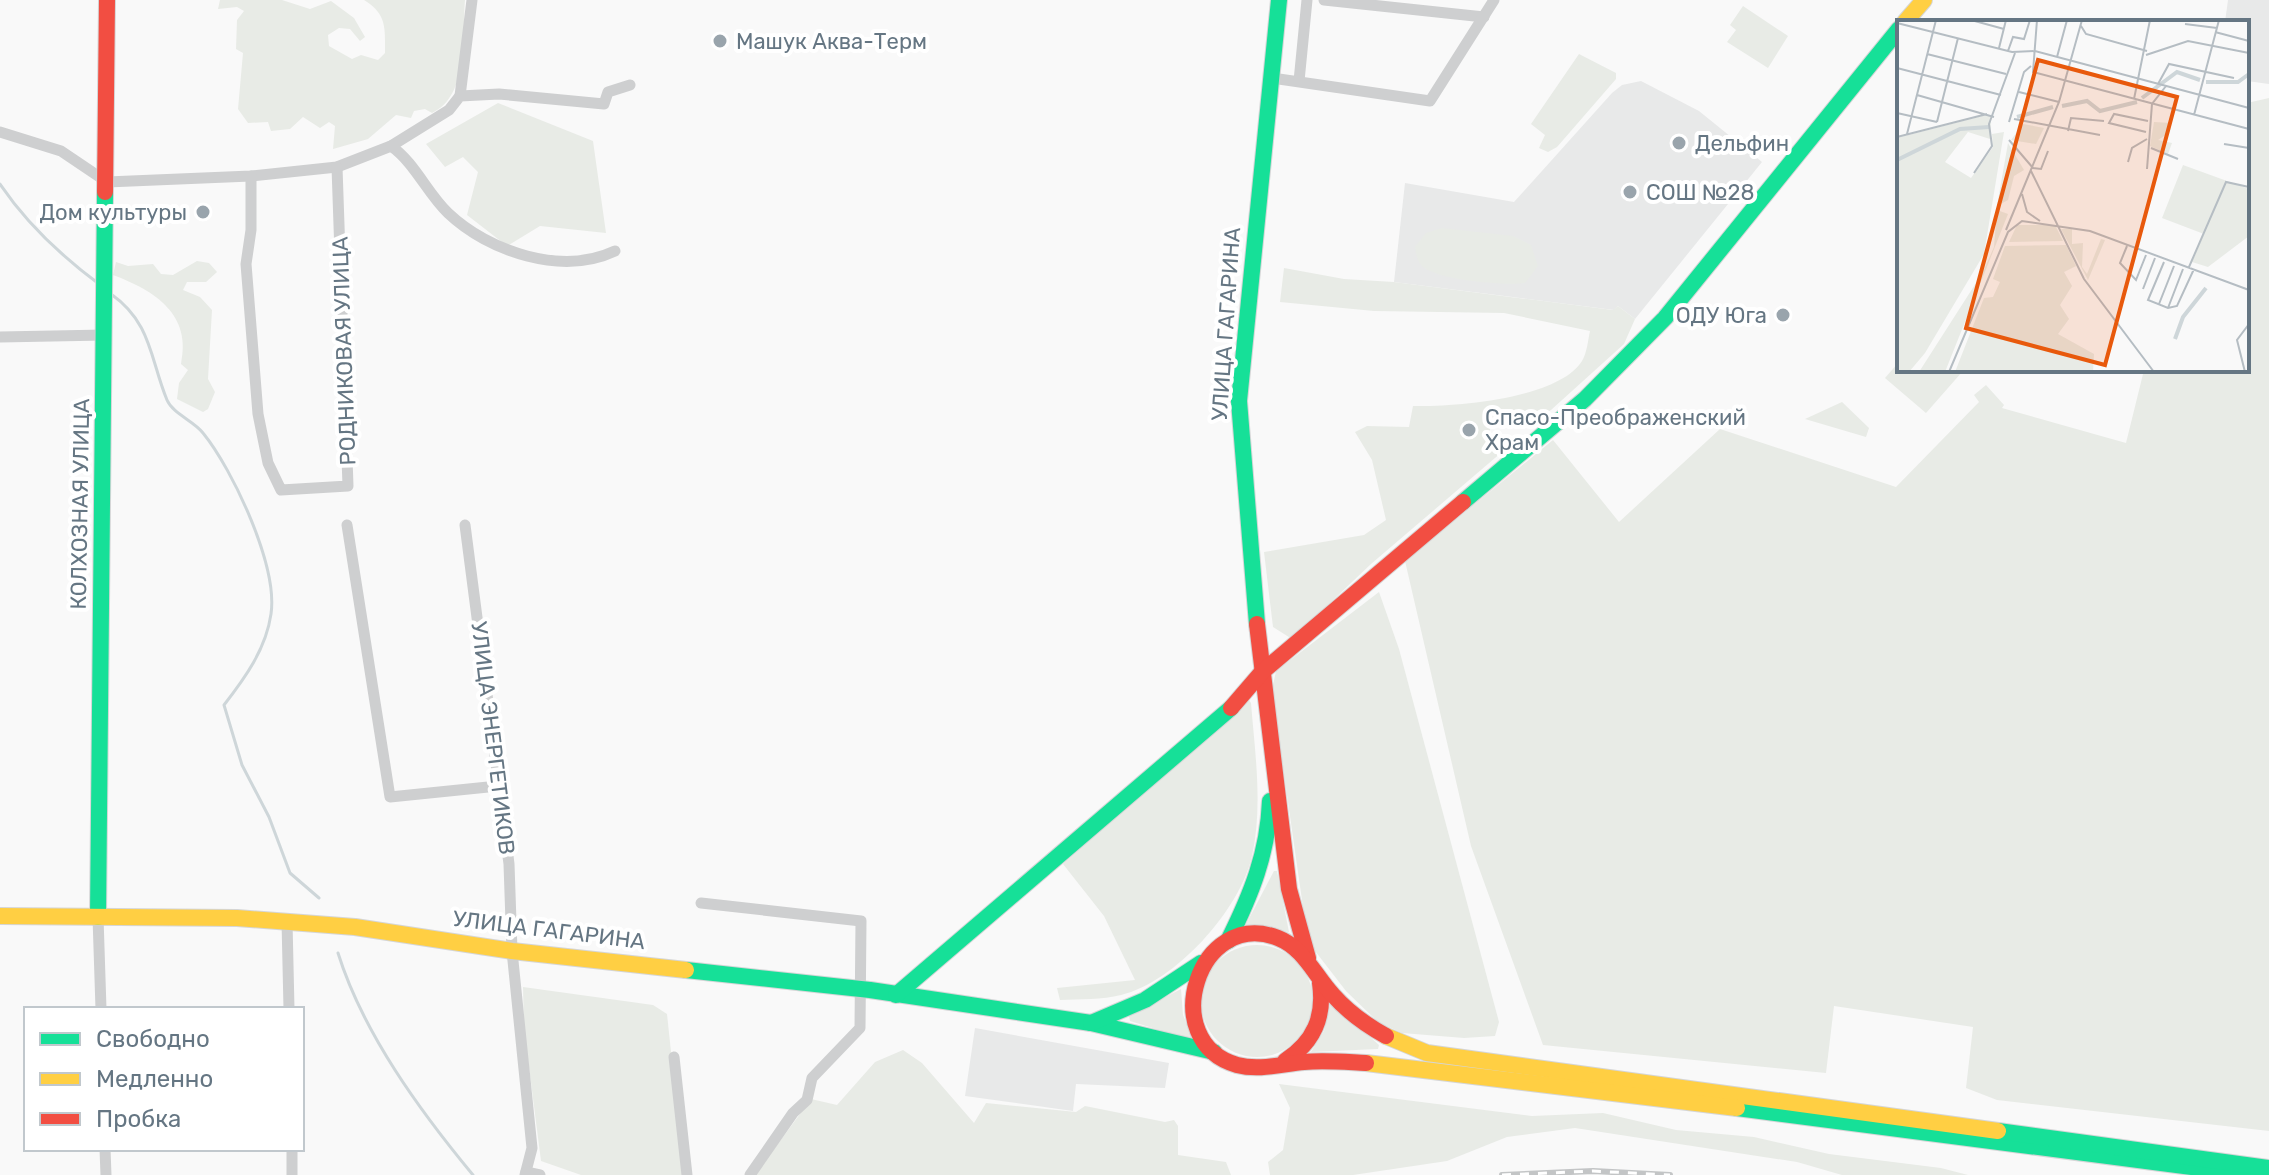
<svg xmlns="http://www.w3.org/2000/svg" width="2269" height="1175" font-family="Rubik,sans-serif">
  <rect width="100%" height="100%" fill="#f9f9f9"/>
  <g fill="#e8e9e9">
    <polygon points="2228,0 2269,0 2269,84 2247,81 2247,22 2225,22"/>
    <polygon points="1641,81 1699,111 1762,162 1635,319 1618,306 1614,310 1394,282 1405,183 1514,202 1612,93 1622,85"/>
    <polygon points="975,1028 1169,1063 1165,1088 1076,1084 1073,1111 965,1096"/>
  </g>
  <g fill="#e8ebe6">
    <path d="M220,0H282L310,9L331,1L354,18L365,37L360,41L350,29L339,28L328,35L329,46L352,59L361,55L378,60L385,53C385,28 387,14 364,0H465C462,36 469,96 432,113L425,109L414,111L411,118L396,115L368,139L333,149L335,126L329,122L320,128L303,117L290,129L271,131L268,122L248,123L238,109L243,53L236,49L237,20L244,11L237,7L218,9Z"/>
    <polygon points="1743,6 1788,36 1768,68 1727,42 1736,30 1730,25"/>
    <polygon points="1579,54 1616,73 1616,79 1557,147 1548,152 1539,148 1545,135 1531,124"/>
    <polygon points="2269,98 2269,1131 1997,1100 1966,1088 1973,1027 1834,1006 1826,1073 1543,1045 1471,846 1405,561 1553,440 1619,522 1720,429 1896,487 1979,402 1974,395 1986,385 2004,405 2002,408 2126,443 2144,370 2247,370 2247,103"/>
    <polygon points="498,103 593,141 606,233 540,226 507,246 467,215 478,172 463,157 445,167 426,144"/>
    <path d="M1442,228L1513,236L1531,245L1538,266L1525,283C1505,286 1434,280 1421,265C1417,260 1416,253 1415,247L1426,233Z"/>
    <path d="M197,261L209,263L217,272L206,282H187L183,290L200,297L212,310L208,379L215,392L208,409L203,412L177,399L179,383L188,370L181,364C192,315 156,291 113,275L116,262L128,266L153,264L161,274L173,275Z"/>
    <path d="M1284,268L1344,279L1394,282L1613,310L1618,306L1635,319L1624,344L1551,410L1530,423L1505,410L1490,419V431L1509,446L1371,564L1292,639L1273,627L1264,552L1364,535L1386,520L1372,460L1355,432L1367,426L1409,427L1413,406C1454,407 1558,399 1582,361C1587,353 1588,340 1590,331L1504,313L1374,311L1280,302Z"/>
    <polygon points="1899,362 1899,370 1962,372 1926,413 1885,378"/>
    <polygon points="1842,402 1869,428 1866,437 1805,419"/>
    <polygon points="1379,592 1399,649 1499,1022 1495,1036 1464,1038 1402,1033 1378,1022 1346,991 1312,947 1303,907 1272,690 1276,671"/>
    <path d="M1248,699L1251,703C1255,753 1263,806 1252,856C1240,910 1175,982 1121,995C1102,1000 1080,999 1060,1000L1057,988L1135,980L1104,916L1063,864Z"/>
    <polygon points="1274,871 1277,871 1289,932 1245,926"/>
    <circle cx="1257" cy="1001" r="56"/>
    <polygon points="523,987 653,1005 667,1014 684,1175 581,1175 541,1161 524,1028"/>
    <polygon points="1181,989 1183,1015 1194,1041 1130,1021 1129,1016"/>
    <polygon points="1331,1002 1379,1045 1378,1049 1311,1052 1324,1031"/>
    <polygon points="903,1050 922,1063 974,1123 986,1103 1076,1112 1085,1106 1165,1122 1174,1120 1178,1126 1178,1155 1226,1162 1231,1175 755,1175 811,1099 837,1105 875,1062"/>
    <polygon points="1279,1084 1532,1116 1603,1113 1676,1130 1754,1137 1829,1154 1941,1168 1968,1175 1842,1175 1797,1162 1575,1128 1507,1137 1447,1161 1353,1175 1270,1175 1268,1162 1283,1150 1290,1108"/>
  </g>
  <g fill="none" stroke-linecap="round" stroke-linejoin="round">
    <g stroke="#ced6d9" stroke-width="3">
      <path d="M0,184C27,224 60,255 99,284"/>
      <path d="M111,294C152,323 150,359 167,400C173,414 194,421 203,433C233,470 278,566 271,614C266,649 245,678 224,705L242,765L269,817L290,873L319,898"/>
      <path d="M338,953C363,1033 420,1111 473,1175"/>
    </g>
    <defs>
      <g id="fast">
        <polyline points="1463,502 1585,399 1665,318 1899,29"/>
        <polyline points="1257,624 1239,401 1279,0"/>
        <polyline points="98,917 105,192"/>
        <path d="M1228,941C1251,895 1268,853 1270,801"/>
        <polyline points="686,970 870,990 1091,1023 1214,1052"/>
        <polyline points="896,995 1231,708"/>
        <polyline points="1091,1023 1145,1000 1201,963"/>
        <polyline points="1737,1108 2253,1175"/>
        <polyline points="1998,1131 2269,1168"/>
      </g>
      <g id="slow">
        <polyline points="1905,22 1924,0"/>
        <polyline points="0,916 237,918 355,927 512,951 686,970"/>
        <polyline points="1386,1036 1427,1053 1998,1131"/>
        <polyline points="1366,1063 1737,1108"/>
      </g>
      <g id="jam">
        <polyline points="105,192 107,0"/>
        <polyline points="1257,624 1289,889 1308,958"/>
        <polyline points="1231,708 1262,672 1463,502"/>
        <path d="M1285,1061C1314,1042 1325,1017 1320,983"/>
        <path d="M1366,1063C1345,1062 1324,1060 1304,1062C1282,1064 1259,1071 1237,1065C1156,1042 1198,907 1278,938C1304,948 1315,976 1333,995C1348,1012 1366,1025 1386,1036"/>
      </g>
    </defs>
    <use href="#fast" stroke="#d5d6d7" stroke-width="18"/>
    <use href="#slow" stroke="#d5d6d7" stroke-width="18"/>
    <use href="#jam" stroke="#d5d6d7" stroke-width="18"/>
    <g stroke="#cecfd0" stroke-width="11">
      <polyline points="1324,0 1484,17"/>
      <polyline points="1272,78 1430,101 1494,0"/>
      <polyline points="1299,81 1307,0"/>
      <polyline points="460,96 472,0"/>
      <polyline points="0,132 61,151 107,182 251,176 337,167 391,146 449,110 460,96 499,94 604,104 608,92 630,85"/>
      <path d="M391,146C415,163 427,193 448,213C489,252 562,276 615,251"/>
      <polyline points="251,176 251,230 246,264 258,414 268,463 281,490 348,486 337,167"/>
      <polyline points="0,337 105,335"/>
      <polyline points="347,525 390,797 498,786"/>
      <polyline points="465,525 509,864 512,951 532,1148 525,1175"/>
      <polyline points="701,903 861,921 860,1028 812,1078 807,1100 793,1113 750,1175"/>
      <polyline points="98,917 101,1009"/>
      <polyline points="287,921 289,1009"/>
      <polyline points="674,1057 687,1175"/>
      <polyline points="105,1149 106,1175"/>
      <polyline points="292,1149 292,1175"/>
      <polyline points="526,1172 540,1175"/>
    </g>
    <use href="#fast" stroke="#16e098" stroke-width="16"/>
    <use href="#slow" stroke="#ffcf43" stroke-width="16"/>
    <use href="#jam" stroke="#f24e42" stroke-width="16"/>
    <defs>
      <polyline id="rail" points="1502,1175 1593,1171 1670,1175"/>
    </defs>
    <use href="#rail" stroke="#c3c5c6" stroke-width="6"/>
    <use href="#rail" stroke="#fff" stroke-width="3" stroke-dasharray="9" stroke-linecap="butt"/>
  </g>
  <g fill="#99a4ac" stroke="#fff" stroke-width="3">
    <circle cx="720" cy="41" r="8"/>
    <circle cx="1679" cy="143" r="8"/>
    <circle cx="1630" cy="192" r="8"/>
    <circle cx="203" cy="212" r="8"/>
    <circle cx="1783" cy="315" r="8"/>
    <circle cx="1469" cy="430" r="8"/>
  </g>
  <g text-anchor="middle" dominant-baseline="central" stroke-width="8" stroke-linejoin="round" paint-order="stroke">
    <g font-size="22" fill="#657683" stroke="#fff" text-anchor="start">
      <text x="736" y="41">Машук Аква-Терм</text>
      <text x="1695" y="143">Дельфин</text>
      <text x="1646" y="192">СОШ №28</text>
      <text x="187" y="212" text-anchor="end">Дом культуры</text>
      <text x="1767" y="315" text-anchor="end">ОДУ Юга</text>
      <text x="1485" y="417">Спасо-Преображенский<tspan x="1485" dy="25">Храм</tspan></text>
    </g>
    <g font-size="22" fill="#657683" stroke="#fff">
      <text transform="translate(1226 324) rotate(-86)">УЛИЦА ГАГАРИНА</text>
      <text transform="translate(344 351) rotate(-92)">РОДНИКОВАЯ УЛИЦА</text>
      <text transform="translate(80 504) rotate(-89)">КОЛХОЗНАЯ УЛИЦА</text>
      <text transform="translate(493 738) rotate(83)">УЛИЦА ЭНЕРГЕТИКОВ</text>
      <text transform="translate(549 930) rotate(7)">УЛИЦА ГАГАРИНА</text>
    </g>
  </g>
  <g transform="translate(1897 20)">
    <rect width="352" height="352" fill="#f9f9f9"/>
    <path d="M89,95L94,97L93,119L71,112L48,142L74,158L96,127L95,114L107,112L87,234L28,333L12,352H0V118ZM257,102L274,103L273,112L261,120L275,123L271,134L253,126ZM126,104L147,108L139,124L114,120ZM111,123L127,150L117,156L111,180L100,186ZM286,145L352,169V216L311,247L295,242L307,214L265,198ZM100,190L111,194L48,352H22L86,252L97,227ZM120,205H158L166,221L112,222ZM164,209H175V224L186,223L185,247L190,254L204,219L208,220L191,260ZM169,225L179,246L167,252L175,266L163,285L172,299L161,314L197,334L196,352H58L87,278L96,277L103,262L96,259L108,226Z" fill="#e8ebe6"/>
    <path fill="none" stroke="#ced6d9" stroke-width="4" d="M309,62H341L352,54M245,78L280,52L303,60M165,86L190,81L203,91L240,82M120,97L156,87M0,140L63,109L92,107M278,319L286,297L309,268"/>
    <path fill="none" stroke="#b5bdc3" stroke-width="2" d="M74,0L107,9M140,0L136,52L352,109M0,3L115,32L138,31L352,88M288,4L320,8M184,6L189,14L250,31M318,12L352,21M102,28L109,0M111,31L116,17L127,19L133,0M30,34L109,54M249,35L291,21L352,33M160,37L170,0M0,48L104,75M261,64L272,44L337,58M122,72L162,82M20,75L97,97M237,79L253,0M0,93L40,102M297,95L322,0M117,99L203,115M40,102L61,18M112,102L127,52L134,46M171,111L174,98L207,101M249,112L212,103L217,94L251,101M10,114L39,0M0,117L90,94M112,120L136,148L144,149L151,131M327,124L352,128M254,128L281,139M231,142L235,128L250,119M250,149L255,84L269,66M134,151L187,259L257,352M77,153L95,126L92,104L118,33M125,174L130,192L143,201M109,210L162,82L185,0M230,226L223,243L239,260L249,235M267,242L251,280L271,288L280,286L297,249M292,247L329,162L352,167M246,269L258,238M262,284L277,246M271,288L286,249M52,352L111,212L125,201L193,211L352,270M348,352L340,320L352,304"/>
    <path fill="#e8590c" fill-opacity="0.15" stroke="#e8590c" stroke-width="4" d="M141,40L280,77L208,345L69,308Z"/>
    <rect width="352" height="352" fill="none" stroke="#657683" stroke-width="4"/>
  </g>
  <rect x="24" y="1007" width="280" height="144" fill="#ffffff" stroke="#c1c8cd" stroke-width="2"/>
  <rect x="40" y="1033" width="40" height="12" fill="#16e098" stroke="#c1c8cd" stroke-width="2"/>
  <text x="96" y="1047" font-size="24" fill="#657683">Свободно</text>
  <rect x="40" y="1073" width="40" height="12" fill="#ffcf43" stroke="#c1c8cd" stroke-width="2"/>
  <text x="96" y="1087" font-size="24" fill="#657683">Медленно</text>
  <rect x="40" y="1113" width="40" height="12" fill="#f24e42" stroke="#c1c8cd" stroke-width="2"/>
  <text x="96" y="1127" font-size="24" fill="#657683">Пробка</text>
</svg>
